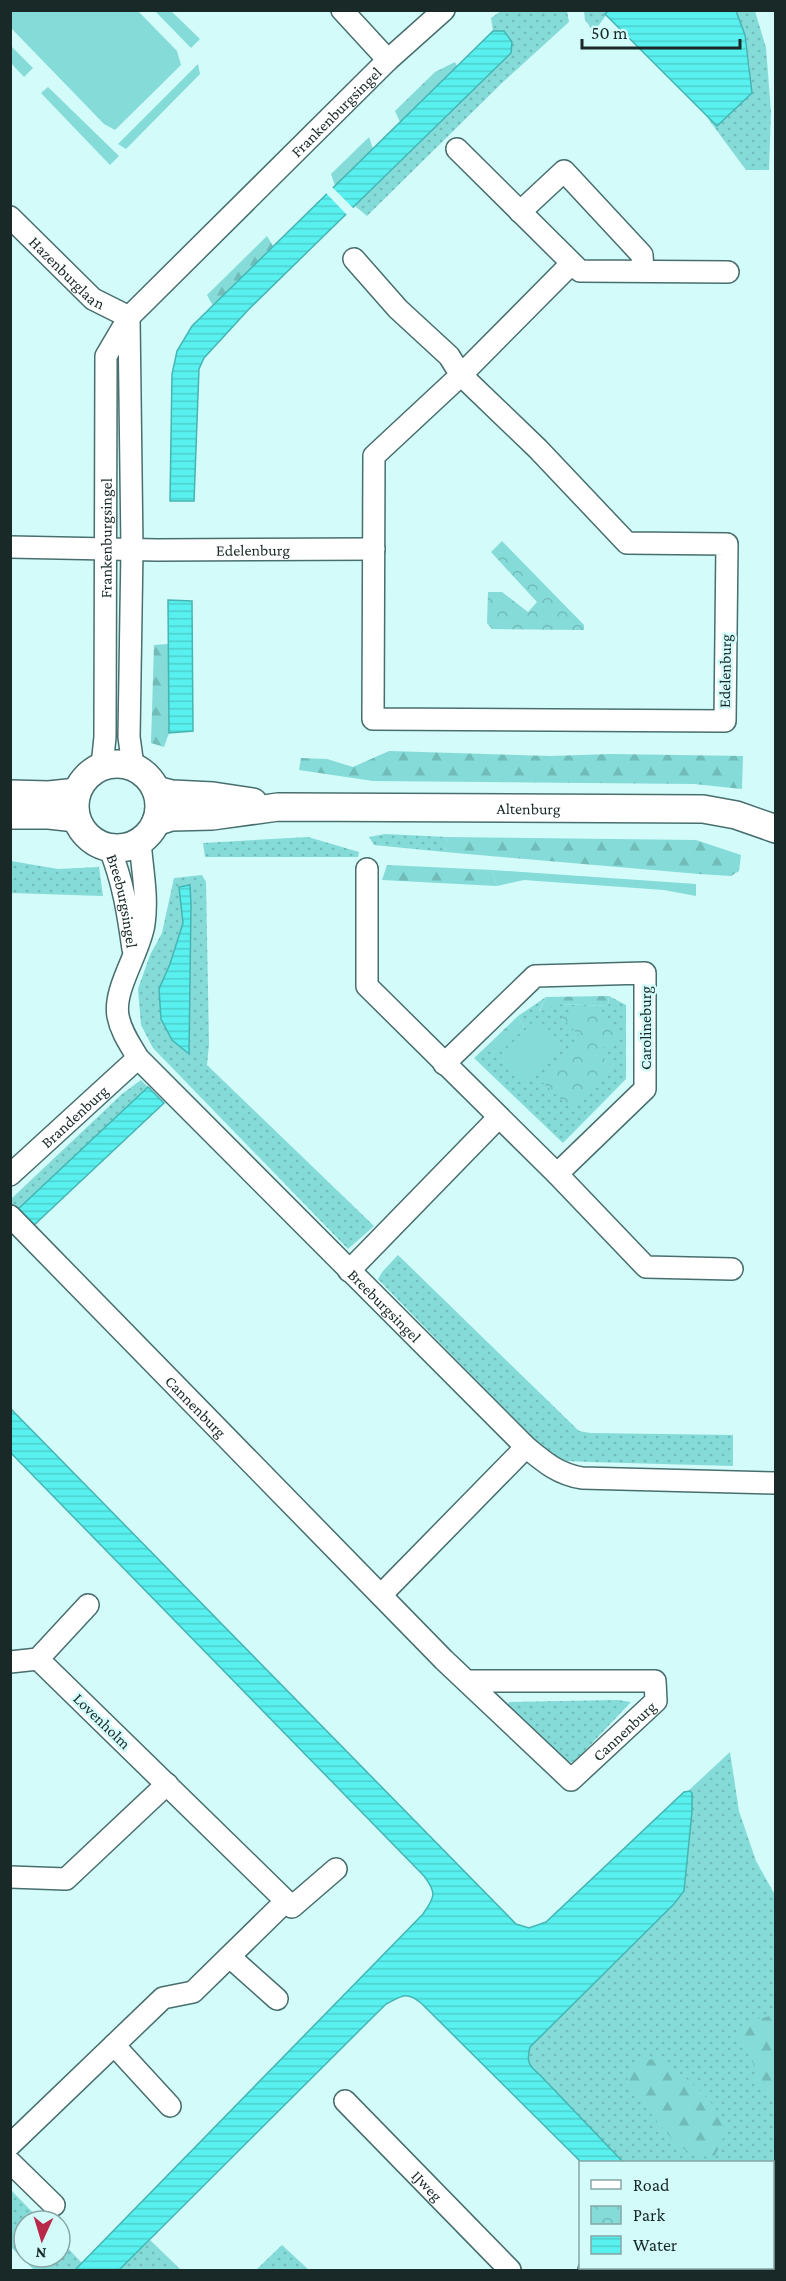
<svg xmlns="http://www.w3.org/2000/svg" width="786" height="2281" font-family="'Crimson Pro',serif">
  <defs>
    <pattern id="grass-dots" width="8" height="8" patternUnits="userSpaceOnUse" patternTransform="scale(1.5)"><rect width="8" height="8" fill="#84dbd8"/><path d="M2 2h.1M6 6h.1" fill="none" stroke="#71bcb9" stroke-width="1.8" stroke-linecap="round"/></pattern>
    <pattern id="forest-firs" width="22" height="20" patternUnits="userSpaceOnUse" patternTransform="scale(1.5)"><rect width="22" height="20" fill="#84dbd8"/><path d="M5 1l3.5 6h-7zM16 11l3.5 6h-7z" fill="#71bcb9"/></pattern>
    <pattern id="park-crowns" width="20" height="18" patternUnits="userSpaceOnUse" patternTransform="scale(1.5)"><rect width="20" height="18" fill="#84dbd8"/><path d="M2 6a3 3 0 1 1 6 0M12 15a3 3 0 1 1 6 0" fill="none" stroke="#71bcb9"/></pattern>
    <pattern id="water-rules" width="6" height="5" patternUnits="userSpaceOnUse" patternTransform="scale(1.5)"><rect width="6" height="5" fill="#58f1ef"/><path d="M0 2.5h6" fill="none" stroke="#4ccfcd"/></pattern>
  </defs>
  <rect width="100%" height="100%" fill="#d2fbfa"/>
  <g fill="url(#grass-dots)" fill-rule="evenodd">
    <polygon points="501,11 567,11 569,22 502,83 367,216 355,206 511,53 504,31 493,31 491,18"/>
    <polygon points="584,11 609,11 594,32 585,20"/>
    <polygon points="736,11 755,11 766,48 771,112 769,170 746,170 706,116 717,126 750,68 745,35"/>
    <polygon points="385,834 447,837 445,852 374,845 369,837"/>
    <polygon points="308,837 359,852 358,857 205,857 203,843"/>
    <polygon points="11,861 58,869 99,867 103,896 11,893"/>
    <path d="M202,875L206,882L209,1044L207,1065L374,1226L348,1249L153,1048L141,1025L138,989L150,955L162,933L174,878ZM190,885L188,1054L172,1040L159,989L170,964L183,923L179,888Z"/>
    <polygon points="609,996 626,1005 626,1079 563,1143 474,1058 489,1044 501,1051 524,1027 518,1016 546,997 539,1011 561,1004 608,1006"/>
    <polygon points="141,1080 148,1087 16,1211 11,1204 11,1199 122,1094"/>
    <polygon points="398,1255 579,1431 590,1433 733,1435 733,1466 590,1462 567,1461 553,1455 523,1429 378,1279 383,1271"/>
    <polygon points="618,1700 631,1702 576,1760 568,1764 507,1707 509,1702"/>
    <path d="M730,1752L739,1811L756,1861L775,1895V2175L773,2178L772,2162H623L540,2075C529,2066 526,2062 529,2048L674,1904L684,1892L692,1812V1793L687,1792Z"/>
    <polygon points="10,2189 41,2221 24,2221 24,2257 60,2257 60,2240 82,2263 75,2270 34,2270 11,2247"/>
    <polygon points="150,2240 181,2270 119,2270"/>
    <polygon points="282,2245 309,2270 256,2270"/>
  </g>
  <g fill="url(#forest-firs)">
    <polygon points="455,62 457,66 400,122 395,111 435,72"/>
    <polygon points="369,137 373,149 335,186 331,174"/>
    <polygon points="267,236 273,246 213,306 207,295"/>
    <polygon points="168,644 169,733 164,747 151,743 154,645"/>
    <polygon points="389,751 551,756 611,754 743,756 742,789 694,784 373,781 299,770 301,758 327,759 353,767"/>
    <polygon points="447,837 696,840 741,855 739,871 731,876 699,874 445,852"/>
    <polygon points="387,865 492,870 497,886 382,880"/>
    <polygon points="609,996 608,1006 561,1004 539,1012 546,997"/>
    <polygon points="518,1016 524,1027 501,1052 489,1044"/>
    <path d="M771,2016L775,2018V2103L757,2086C754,2061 752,2053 735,2033L745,2022Z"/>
    <path d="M659,2059C679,2071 719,2102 724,2126C726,2137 719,2148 714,2157L695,2156L676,2144L625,2083L641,2060Z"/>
  </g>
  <g fill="url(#park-crowns)">
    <polygon points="502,541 584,625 584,630 492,629 487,623 488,592 502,592 528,612 537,602 491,552"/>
    <polygon points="574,1008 601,1010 621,1033 598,1052 612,1067 569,1107 541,1081 579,1035 562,1018"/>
  </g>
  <g fill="#84dbd8">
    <polygon points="11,10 138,11 177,51 181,65 115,130 104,124 11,28"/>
    <polygon points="155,11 171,11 200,39 191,48"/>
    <polygon points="10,45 33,68 24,77 11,63"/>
    <polygon points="198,64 200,74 126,149 118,144"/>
    <polygon points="48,87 119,156 110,165 41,93"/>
    <polygon points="492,870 696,884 696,896 664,890 524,880 497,886"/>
    <polygon points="537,1018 562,1043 522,1083 497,1058"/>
  </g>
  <g fill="url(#water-rules)" stroke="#45b5b3" stroke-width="1.5">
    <polygon points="609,10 736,11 745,35 752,93 717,126 605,14"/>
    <polygon points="493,31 504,31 512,42 511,53 249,309 204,358 199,369 194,501 170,501 172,374 177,351 192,326"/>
    <polygon points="168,600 192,601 193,731 169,733"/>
    <polygon points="190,885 191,904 189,1054 172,1040 161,1019 159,989 170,964 183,923 179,887"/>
    <polygon points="148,1087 164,1103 32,1227 16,1211"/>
    <path d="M11,1409L516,1924L529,1928L546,1922L684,1792L690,1791L692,1793V1812L684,1891L674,1904L530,2047C526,2062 529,2066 540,2075L623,2162H581L421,2003C406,1991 402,1996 386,2004L119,2270H75L423,1914C435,1897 437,1893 424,1876L11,1453Z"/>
  </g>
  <polygon fill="#d2fbfa" points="331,186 355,210 348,216 325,192"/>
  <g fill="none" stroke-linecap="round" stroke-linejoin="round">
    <defs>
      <g id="minor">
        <polyline points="342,10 388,60"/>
        <polyline points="457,149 580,271 728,272"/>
        <polyline points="520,212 564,171 642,255 643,271"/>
        <path id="s1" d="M10,217L93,299L129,317"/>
        <polyline points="354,259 398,309 449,356 461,375 538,449 627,543 727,544 725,721 373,719 374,456 461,375 571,264"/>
        <polyline points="129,318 132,549 129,737 133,766"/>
        <path id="s2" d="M10,547L157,550L374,549"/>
        <path id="s3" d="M102,766L105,737L106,356L129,317L388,60L444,10"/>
        <path id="s4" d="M140,841C142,869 148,896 144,924C140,952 113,989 118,1016C121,1032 130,1044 138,1058L526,1447C544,1462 558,1474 582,1478L776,1483"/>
        <path id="s5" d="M109,847C123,881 128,913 133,949"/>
        <polyline points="367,869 367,986 557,1174 646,1267 732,1269"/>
        <polyline points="444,1064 535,976 645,973 645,1089 557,1174"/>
        <path id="s6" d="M10,1175L138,1058"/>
        <path id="s7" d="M10,1216L444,1660L571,1780L656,1701L655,1681H467"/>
        <polyline points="349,1271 499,1117"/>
        <polyline points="381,1595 526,1447"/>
        <polyline points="10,1662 38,1659 88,1605"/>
        <polyline points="10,1877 66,1879 167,1784"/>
        <polyline points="286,1901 292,1907 336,1869"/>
        <polyline points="231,1958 277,1999"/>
        <polyline points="114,2045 170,2106"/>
        <path id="s8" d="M345,2101L510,2270"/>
        <polyline points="10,2145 163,1998 193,1992 286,1901 38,1659"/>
        <polyline points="10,2162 54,2205"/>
        <polyline points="772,2205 776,2202"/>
        <polyline points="589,2270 592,2268"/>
        <polyline points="705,2270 708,2268"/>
      </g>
      <g id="major">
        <circle cx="117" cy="806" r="42"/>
        <polyline points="156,790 172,794 213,796 253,802"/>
        <polyline points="10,794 49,795 77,792"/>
        <polyline points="10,815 49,815 76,818"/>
        <path id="s9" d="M156,822L171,817L212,816L278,807L703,809L736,815L776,829"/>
      </g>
    </defs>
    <use href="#minor" stroke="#486e6d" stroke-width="24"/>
    <use href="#major" stroke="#486e6d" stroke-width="30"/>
    <use href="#minor" stroke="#fff" stroke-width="21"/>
    <use href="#major" stroke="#fff" stroke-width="27"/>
  </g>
  <g text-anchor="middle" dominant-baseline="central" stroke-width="5" stroke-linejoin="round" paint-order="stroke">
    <g font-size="16" fill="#192928" stroke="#d2fbfa">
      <text stroke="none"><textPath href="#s3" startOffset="747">Frankenburgsingel</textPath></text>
      <text stroke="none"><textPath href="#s1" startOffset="80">Hazenburglaan</textPath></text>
      <text stroke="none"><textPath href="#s3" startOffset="228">Frankenburgsingel</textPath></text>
      <text stroke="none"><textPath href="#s2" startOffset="243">Edelenburg</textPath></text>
      <text transform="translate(725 671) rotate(-89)">Edelenburg</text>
      <text stroke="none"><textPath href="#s9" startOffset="374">Altenburg</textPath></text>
      <text stroke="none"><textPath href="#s5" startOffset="56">Breeburgsingel</textPath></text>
      <text transform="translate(645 1028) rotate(-90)">Carolineburg</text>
      <text stroke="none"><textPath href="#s6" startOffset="87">Brandenburg</textPath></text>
      <text stroke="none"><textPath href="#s4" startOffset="576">Breeburgsingel</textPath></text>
      <text stroke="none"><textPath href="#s7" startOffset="266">Cannenburg</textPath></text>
      <text transform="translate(102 1721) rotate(44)">Lovenholm</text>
      <text stroke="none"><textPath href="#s7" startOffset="868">Cannenburg</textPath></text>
      <text stroke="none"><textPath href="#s8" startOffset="118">IJweg</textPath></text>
    </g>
  </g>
  <rect width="786" height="2281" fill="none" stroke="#192928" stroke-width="24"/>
  <rect x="579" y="2161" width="195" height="108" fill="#d2fbfa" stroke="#88a7a6" stroke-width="1.5"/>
  <rect x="591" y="2180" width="30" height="9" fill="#ffffff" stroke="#88a7a6" stroke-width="1.5"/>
  <text x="633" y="2191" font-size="18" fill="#192928">Road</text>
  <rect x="591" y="2206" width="30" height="18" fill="url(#park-crowns)" stroke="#88a7a6" stroke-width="1.5"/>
  <text x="633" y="2221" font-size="18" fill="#192928">Park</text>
  <rect x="591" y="2236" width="30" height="18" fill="url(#water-rules)" stroke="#88a7a6" stroke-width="1.5"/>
  <text x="633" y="2251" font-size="18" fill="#192928">Water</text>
  <g transform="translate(42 2239) rotate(184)"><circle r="28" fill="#d2fbfa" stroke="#88a7a6" stroke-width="1.5"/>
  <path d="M0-4.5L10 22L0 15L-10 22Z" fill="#b92849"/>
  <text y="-9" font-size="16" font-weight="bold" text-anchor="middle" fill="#192928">N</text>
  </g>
  <path d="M582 39v9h158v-9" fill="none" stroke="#192928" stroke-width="3"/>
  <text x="591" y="39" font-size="18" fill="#192928" stroke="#d2fbfa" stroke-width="4.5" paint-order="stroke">50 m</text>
</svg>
